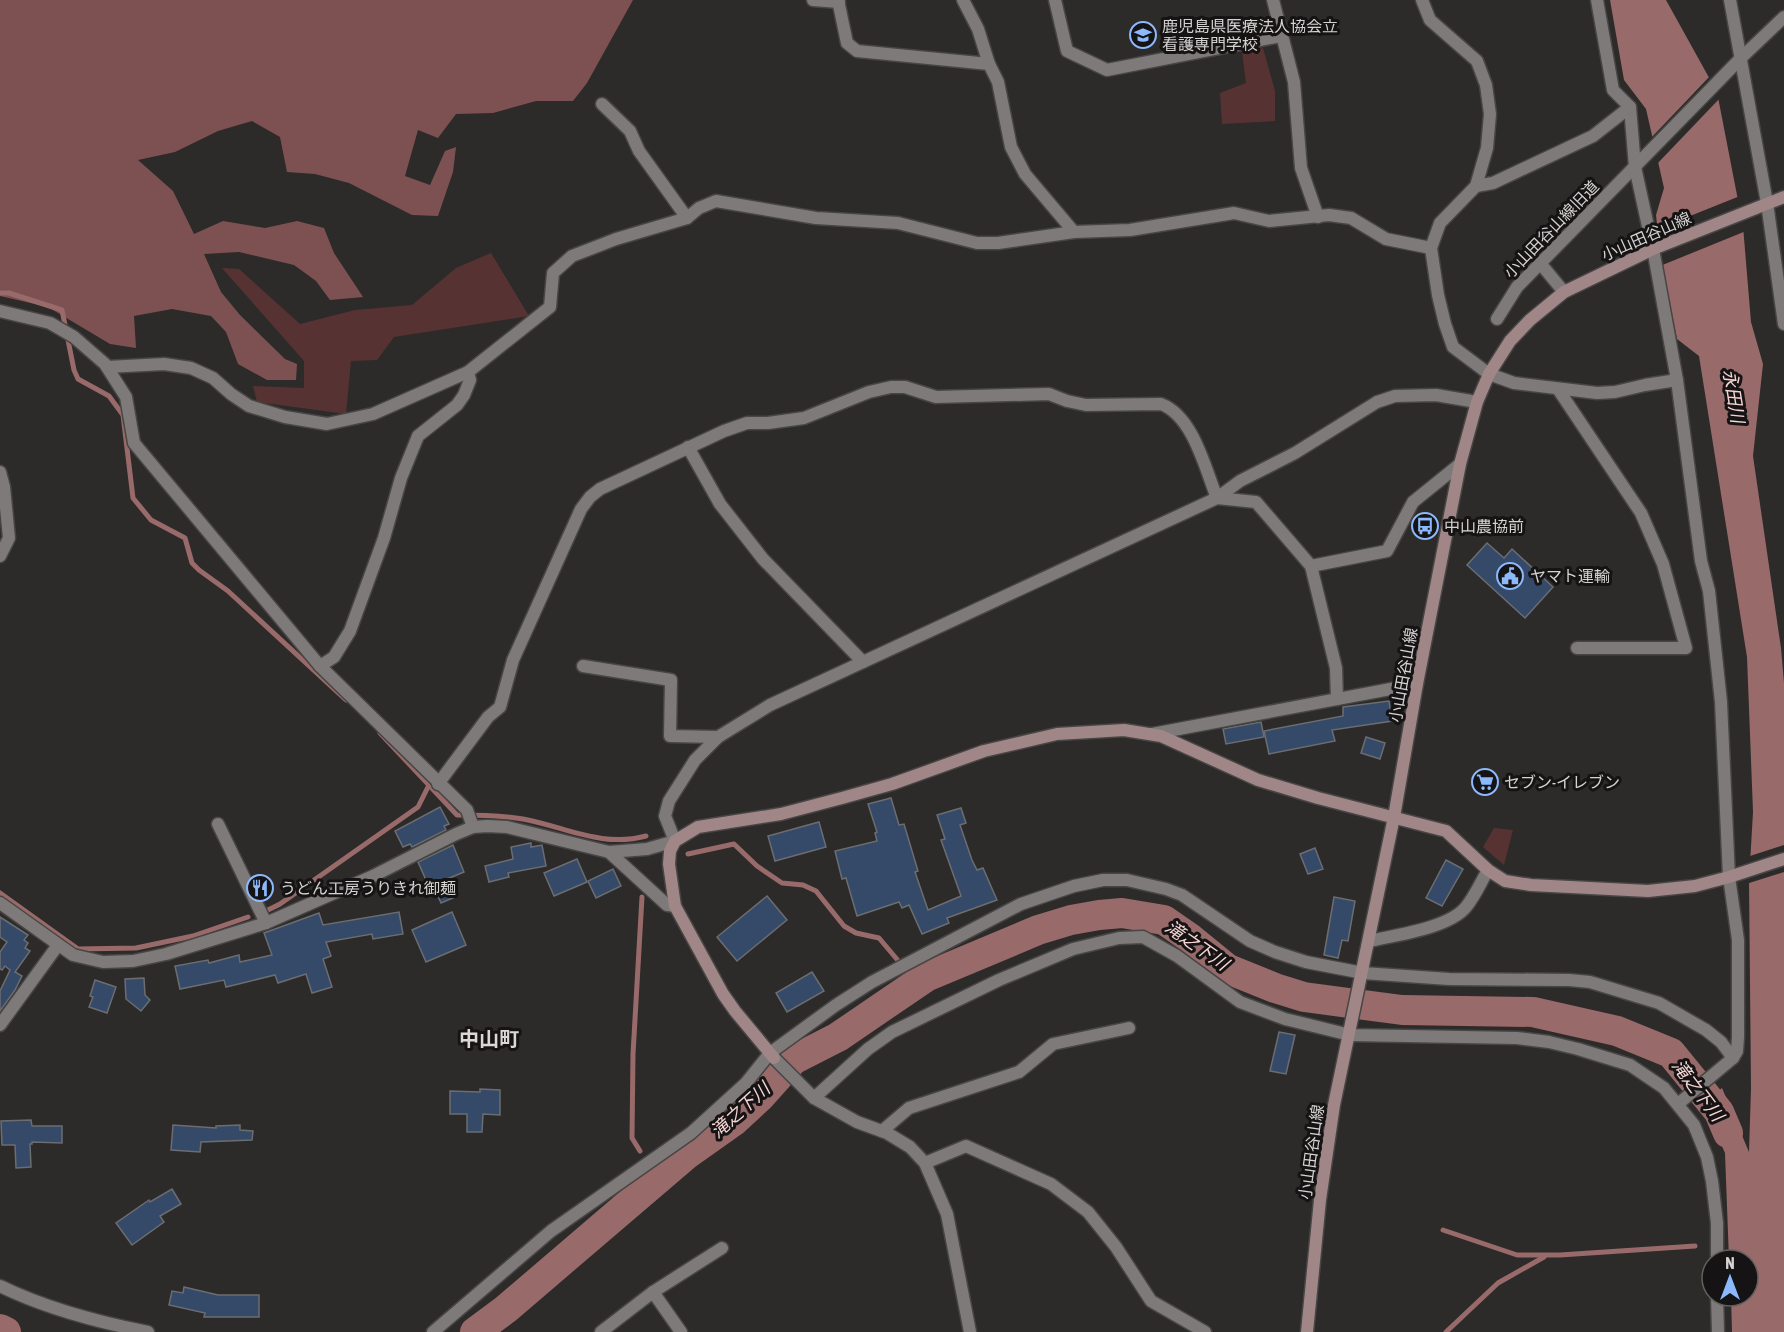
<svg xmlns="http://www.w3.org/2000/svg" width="1784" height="1332" font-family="'Asap Condensed','Noto Sans JP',sans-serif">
  <rect width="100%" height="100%" fill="#2d2a2a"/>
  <g fill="#563332">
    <polygon points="1263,48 1275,91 1275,121 1222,124 1220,93 1246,83 1242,52"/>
    <polygon points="491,253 529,316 394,337 377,360 351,361 346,414 257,402 253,386 304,388 304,361 222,268 239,269 300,324 355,310 412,305 456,268"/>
    <polygon points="1494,828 1513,830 1504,865 1483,847"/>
  </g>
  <polygon fill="#7d5151" points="0,0 633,0 587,83 573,101 536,101 493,113 456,114 438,138 418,130 405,176 430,185 445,151 456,147 453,172 438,216 412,215 349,183 315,174 287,172 280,137 252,121 218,131 175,152 138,160 173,191 194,234 223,221 265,228 297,221 324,228 334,253 363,297 330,300 316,281 294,265 239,252 204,254 221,292 240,315 285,359 297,364 296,380 267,380 238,364 226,332 211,316 172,309 134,316 136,348 110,344 48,307 0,296"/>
  <polygon fill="#986a69" points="1610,0 1666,0 1717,92 1743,226 1751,322 1763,364 1753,456 1781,648 1784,683 1784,1332 1732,1332 1731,1296 1748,1296 1748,1260 1729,1260 1725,1153 1703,1104 1722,1088 1749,1152 1751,1088 1749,881 1753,812 1747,657 1699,356 1677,339 1661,260 1656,215 1664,188 1646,109 1624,80"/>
  <g fill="#2d2a2a">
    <polygon points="1711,75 1721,97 1656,165 1650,139"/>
    <polygon points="1740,196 1746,231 1660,266 1655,230"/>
    <polygon points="1784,845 1784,872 1746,884 1747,857"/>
  </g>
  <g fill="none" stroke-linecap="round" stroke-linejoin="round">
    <g stroke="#986a69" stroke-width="5">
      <polyline points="0,293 9,293 62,310 74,370 78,379 109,396 123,415 133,498 151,520 185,538 192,563 199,570 228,591 346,700"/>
      <path d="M380,733L457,815C479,815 501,815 523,819C566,827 602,848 646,836"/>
      <polyline points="688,854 734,844 757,866 782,883 803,885 816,891 844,926 856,933 879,938 917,983"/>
      <polyline points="0,893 78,949 136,948 193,936 248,917"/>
      <polyline points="268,910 280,904 418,807 429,785"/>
      <polyline points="640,1151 632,1138 633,1054 642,897"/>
      <polyline points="655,1175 657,1180"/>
      <polyline points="1443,1230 1517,1255 1560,1255 1695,1246"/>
      <polyline points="1446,1332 1498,1283 1544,1257"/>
    </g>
    <g stroke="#986a69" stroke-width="30">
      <polyline points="0,1329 6,1332"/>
      <polyline points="475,1332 506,1309 686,1155 734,1121 760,1097 793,1060 838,1037 926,977 1038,930 1071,920 1099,915 1122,913 1164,920 1190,938 1228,969 1275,988 1304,997 1402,1010 1533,1012 1617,1031 1671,1053 1719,1112 1728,1133"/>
    </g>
  </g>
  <g fill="#354a69" stroke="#6b6d70" stroke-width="1.5">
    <polygon points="1487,543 1504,558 1512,549 1553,587 1525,618 1467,565"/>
    <polygon points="1389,701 1392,721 1332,730 1335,741 1269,754 1264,731 1343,716 1343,707"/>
    <polygon points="1261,722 1264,737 1226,744 1223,729"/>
    <polygon points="1366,737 1385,743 1380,759 1361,753"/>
    <polygon points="891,798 899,825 904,824 918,871 915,872 928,910 961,896 941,840 945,839 937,815 961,808 966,823 960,825 972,860 977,870 983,868 997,900 947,918 949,923 922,934 909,905 902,908 899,902 857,916 846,878 842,879 835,851 877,841 875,833 877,832 868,804"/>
    <polygon points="440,807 449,824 444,826 446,830 412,847 410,844 403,847 395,831"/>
    <polygon points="819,822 826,847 775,861 768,836"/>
    <polygon points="531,843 531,847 542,845 546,866 508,873 509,877 489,882 485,866 513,859 511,847"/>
    <polygon points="453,845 464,872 447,879 455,897 441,903 430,878 426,880 418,862"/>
    <polygon points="1315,848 1323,869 1308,874 1300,854"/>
    <polygon points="577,859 587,882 554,896 544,873"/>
    <polygon points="1446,860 1463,869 1442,906 1426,898"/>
    <polygon points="613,869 621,886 596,898 588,881"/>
    <polygon points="767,896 787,920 737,961 717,937"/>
    <polygon points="1334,897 1355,901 1348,941 1342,940 1338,958 1324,955"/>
    <polygon points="399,912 403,934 373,939 372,934 326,942 331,956 323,959 332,987 312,993 306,974 278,983 275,975 226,987 224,980 180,989 175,966 208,960 209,963 239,955 240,962 272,955 264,933 319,913 323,925"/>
    <polygon points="452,912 466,945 426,962 412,930"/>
    <polygon points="0,917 28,935 24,940 28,943 25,948 30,951 15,972 22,976 15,990 0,1011 0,991 10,970 5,966 2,970 0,969 0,952 7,942 0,937"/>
    <polygon points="812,972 824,991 787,1012 776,993"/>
    <polygon points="144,978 145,995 150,1000 141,1011 126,999 125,979"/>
    <polygon points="95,980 116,987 107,1013 89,1007 93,997 90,996"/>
    <polygon points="1279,1032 1295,1035 1286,1074 1270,1071"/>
    <polygon points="480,1089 500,1090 500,1115 483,1114 482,1132 467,1132 467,1114 450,1114 450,1091 480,1092"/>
    <polygon points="31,1120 32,1126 62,1126 62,1143 32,1142 32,1144 30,1144 31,1167 16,1168 15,1145 2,1145 1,1121"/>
    <polygon points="173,1125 216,1128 216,1126 240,1125 240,1130 253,1131 252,1140 201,1142 200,1152 171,1150"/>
    <polygon points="172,1189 181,1204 160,1216 164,1222 132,1245 116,1223 149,1200 150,1202"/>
    <polygon points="184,1287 218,1295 259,1295 259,1317 204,1317 205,1313 169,1305 172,1291 183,1293"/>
  </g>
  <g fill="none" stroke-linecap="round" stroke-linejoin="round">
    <defs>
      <g id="street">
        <polyline points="813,0 839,2"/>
        <polyline points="838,0 847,43 857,51 989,64 998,82 1011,147 1025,174 1074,232"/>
        <polyline points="963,0 978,29 989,64"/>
        <polyline points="1055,0 1067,51 1107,70 1281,36"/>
        <polyline points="1273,0 1294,82 1301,168 1318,217"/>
        <polyline points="1422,0 1430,20 1477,61 1486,85 1490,114 1487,148 1476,186 1440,223 1431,248 1438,295 1445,324 1453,347 1489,374 1514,383 1597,393 1615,392 1645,385 1677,380"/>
        <polyline points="1597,0 1613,90 1630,107 1635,167 1653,249 1677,380 1701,561 1709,591 1721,702 1729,877 1738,940 1738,1037 1737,1051 1733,1058 1678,1104"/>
        <polyline points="1730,0 1767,203 1784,324"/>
        <polyline points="602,104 630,131 639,151 687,218"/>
        <polyline points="1476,186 1493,183 1593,136 1630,107"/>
        <polyline points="1540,263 1564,292"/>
        <polyline points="0,311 50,323 74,337 105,364 126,397 134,443 320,666 467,810 473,827"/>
        <polyline points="1497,319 1517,287 1742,57 1784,17"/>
        <polyline points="107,367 164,364 191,368 213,378 231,394 249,406 285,417 327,424 373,414 468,372 550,307 553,273 572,256 616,239 687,218 699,208 716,201 816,218 898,223 977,243 998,243 1074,232 1130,230 1234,213 1269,221 1329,215 1351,218 1386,239 1431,248"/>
        <polyline points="1558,389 1641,513 1663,564 1686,648 1577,648"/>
        <polyline points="688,447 720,504 763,559 863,662"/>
        <polyline points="0,472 4,487 9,538 0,556"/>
        <polyline points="1311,566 1387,551 1413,502 1460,464"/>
        <polyline points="320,666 334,657 350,631 384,538 401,478 418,436 457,405 464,395 470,380 468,372"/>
        <polyline points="583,666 671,680 670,736 718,737"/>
        <polyline points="1152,734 1417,684"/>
        <path d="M438,784L488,717L500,707L513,660L581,509L590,497L600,489L724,431L747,423H768L804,418L869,392L891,387H905L936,397L1049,394L1067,401L1086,405L1161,404C1193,416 1205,468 1217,498L1256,502L1311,566L1336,668L1337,699"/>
        <polyline points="218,824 266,923"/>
        <polyline points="609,852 667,905 675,906"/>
        <polyline points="0,903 73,955 103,962 133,961 166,954 266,923 373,876 456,834 473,827 487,826 507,827 609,852 647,849 675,841 665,816 669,801 695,760 718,737 770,705 1217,498 1240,481 1295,453 1377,402 1395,396 1436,395 1477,402"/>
        <path d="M1370,941C1396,935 1449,928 1466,907C1475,896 1481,882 1488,870"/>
        <polyline points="0,1025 58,945"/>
        <polyline points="774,1058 814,1098 857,1122 887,1133 910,1147 925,1163 947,1214 970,1332"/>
        <polyline points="814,1098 868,1049 892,1032 999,980 1073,949 1119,938 1143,937 1177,956 1240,1002 1285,1019 1350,1035 1517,1038 1549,1042 1578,1049 1630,1065 1664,1088 1694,1125 1707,1157 1712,1181 1717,1223 1717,1260"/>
        <polyline points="882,1131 909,1108 1019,1072 1053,1044 1129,1028"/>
        <polyline points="925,1163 966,1146 1051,1184 1088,1212 1116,1247 1151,1301 1205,1332"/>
        <path d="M0,1286C47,1309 97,1322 148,1332"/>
        <polyline points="653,1292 681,1332"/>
        <polyline points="1717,1296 1718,1332"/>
        <polyline points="433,1332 551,1231 691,1133 746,1083 770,1053 836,1005 872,982 1021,904 1074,886 1103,880 1127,880 1166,889 1182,895 1250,941 1275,952 1306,962 1363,973 1449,979 1569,980 1590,982 1659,1003 1706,1030 1721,1042 1733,1058"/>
        <polyline points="601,1332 653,1292 722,1248"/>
      </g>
      <g id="secondary">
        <polyline points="774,1058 735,1011 723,994 675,906 669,864 670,851 675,841 698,827 781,814 842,798 892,784 984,751 1057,734 1124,730 1161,736 1258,780 1318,798 1446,831 1488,870 1505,881 1531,885 1648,891 1695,886 1729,877 1784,859"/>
        <polyline points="1307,1332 1320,1200 1334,1105 1394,817 1417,684 1460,464 1477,402 1489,374 1510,341 1530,320 1564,292 1653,249 1784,197"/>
      </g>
    </defs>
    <use href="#street" stroke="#484545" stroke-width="15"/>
    <use href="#secondary" stroke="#484545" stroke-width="15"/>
    <use href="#street" stroke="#7e7a7a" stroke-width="12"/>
    <use href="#secondary" stroke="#a08686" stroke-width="12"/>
  </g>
  <defs>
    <symbol id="university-ring" viewBox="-11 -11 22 22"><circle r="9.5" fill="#151313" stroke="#8cb9fc" stroke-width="1.5"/><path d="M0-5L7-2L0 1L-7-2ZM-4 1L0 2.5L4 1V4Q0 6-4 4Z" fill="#8cb9fc"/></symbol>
    <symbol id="bus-ring" viewBox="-11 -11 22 22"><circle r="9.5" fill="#151313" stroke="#8cb9fc" stroke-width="1.5"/><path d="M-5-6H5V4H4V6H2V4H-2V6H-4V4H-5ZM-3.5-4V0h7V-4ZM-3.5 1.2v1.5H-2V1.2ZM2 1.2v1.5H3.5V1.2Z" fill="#8cb9fc"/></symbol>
    <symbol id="civic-ring" viewBox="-11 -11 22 22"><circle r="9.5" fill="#151313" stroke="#8cb9fc" stroke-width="1.5"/><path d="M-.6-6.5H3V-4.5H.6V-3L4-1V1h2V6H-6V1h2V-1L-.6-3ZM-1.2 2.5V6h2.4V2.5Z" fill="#8cb9fc"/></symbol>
    <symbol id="supermarket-ring" viewBox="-11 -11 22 22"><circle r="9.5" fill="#151313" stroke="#8cb9fc" stroke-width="1.5"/><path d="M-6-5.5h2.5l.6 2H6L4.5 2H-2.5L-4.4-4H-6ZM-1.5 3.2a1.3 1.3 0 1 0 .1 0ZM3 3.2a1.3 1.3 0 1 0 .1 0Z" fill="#8cb9fc"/></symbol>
    <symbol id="restaurant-ring" viewBox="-11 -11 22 22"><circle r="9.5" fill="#151313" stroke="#8cb9fc" stroke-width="1.5"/><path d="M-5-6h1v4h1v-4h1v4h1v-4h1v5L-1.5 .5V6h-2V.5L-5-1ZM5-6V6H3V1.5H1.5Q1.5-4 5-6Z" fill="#8cb9fc"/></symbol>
  </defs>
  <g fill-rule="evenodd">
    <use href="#university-ring" x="1128" y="20" width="30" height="30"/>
    <use href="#bus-ring" x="1410" y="511" width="30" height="30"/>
    <use href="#civic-ring" x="1495" y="561" width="30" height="30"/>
    <use href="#supermarket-ring" x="1470" y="767" width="30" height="30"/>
    <use href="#restaurant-ring" x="245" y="873" width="30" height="30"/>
  </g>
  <g text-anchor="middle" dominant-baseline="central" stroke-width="6" stroke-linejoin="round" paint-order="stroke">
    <g font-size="16" fill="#d5d3d2" stroke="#151313" text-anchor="start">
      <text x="1162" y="26">鹿児島県医療法人協会立<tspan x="1162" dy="18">看護専門学校</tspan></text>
      <text x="1444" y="526">中山農協前</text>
      <text x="1530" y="576">ヤマト運輸</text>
      <text x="1504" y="782">セブン-イレブン</text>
      <text x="280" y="888">うどん工房うりきれ御麺</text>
    </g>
    <g font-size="16" fill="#d5d3d2" stroke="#151313">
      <text transform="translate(1551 229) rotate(-46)">小山田谷山線旧道</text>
      <text transform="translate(1646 236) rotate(-24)">小山田谷山線</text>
      <text transform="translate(1403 675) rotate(-80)">小山田谷山線</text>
      <text transform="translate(1311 1152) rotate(-82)">小山田谷山線</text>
    </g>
    <g font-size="18" font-style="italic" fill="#f6d6d5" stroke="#151313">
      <text transform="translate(1734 396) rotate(81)">永田川</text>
      <text transform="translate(1197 945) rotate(35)">滝之下川</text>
      <text transform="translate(1698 1090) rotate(53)">滝之下川</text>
      <text transform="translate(740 1110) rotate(-42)">滝之下川</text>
    </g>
    <g font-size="20" font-weight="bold" fill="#dbd7d6" stroke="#151313">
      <text x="489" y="1038">中山町</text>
    </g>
  </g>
  <g transform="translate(1730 1278)"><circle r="28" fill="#151313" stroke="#62605f" stroke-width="1.5"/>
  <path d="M0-4.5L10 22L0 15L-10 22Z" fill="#8cb9fc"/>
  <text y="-9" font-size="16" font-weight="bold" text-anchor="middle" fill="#d5d3d2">N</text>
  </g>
</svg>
